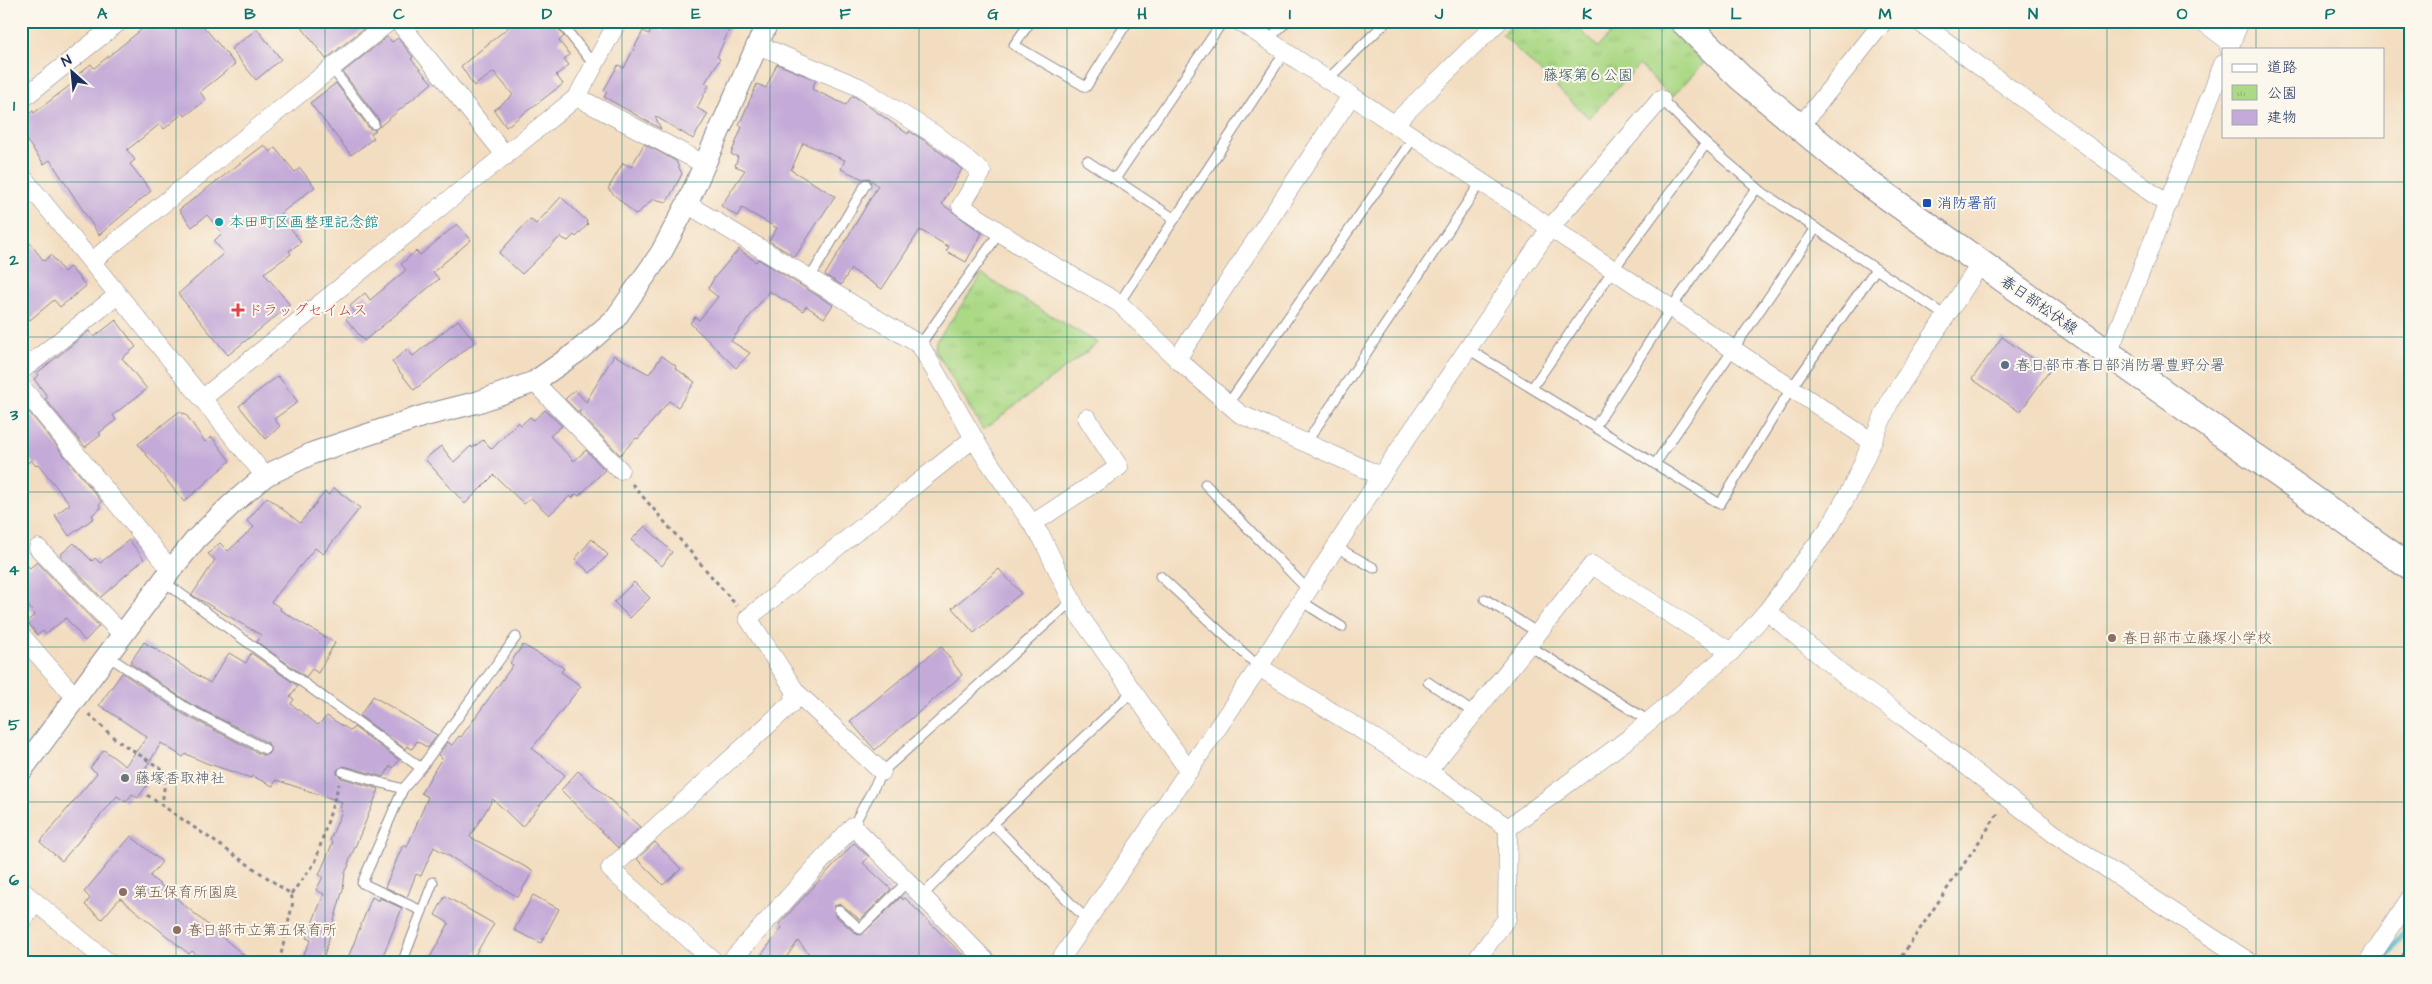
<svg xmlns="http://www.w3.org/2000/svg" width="2432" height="984" font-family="'Architects Daughter','Klee One',sans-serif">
  <defs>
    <pattern id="park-tufts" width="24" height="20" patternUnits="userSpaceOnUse" patternTransform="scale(1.25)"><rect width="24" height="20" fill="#acd986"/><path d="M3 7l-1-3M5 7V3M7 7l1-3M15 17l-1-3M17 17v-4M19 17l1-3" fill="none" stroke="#93bb76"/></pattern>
  </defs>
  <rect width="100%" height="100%" fill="#fbf7ec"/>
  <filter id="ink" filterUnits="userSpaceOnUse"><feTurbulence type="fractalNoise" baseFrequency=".02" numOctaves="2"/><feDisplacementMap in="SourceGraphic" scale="10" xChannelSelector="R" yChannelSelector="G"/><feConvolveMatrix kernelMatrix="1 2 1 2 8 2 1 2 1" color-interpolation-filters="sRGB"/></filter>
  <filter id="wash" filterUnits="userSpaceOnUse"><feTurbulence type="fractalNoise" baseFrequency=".0096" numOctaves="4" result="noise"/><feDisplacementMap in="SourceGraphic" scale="20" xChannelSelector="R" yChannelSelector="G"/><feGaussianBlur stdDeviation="1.12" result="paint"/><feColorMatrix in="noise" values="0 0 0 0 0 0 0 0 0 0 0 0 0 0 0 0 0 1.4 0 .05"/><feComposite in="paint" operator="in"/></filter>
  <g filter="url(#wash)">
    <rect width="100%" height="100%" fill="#f3ddc0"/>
    <g fill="url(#park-tufts)" stroke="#648472">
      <polygon points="1515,21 1571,21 1598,47 1622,21 1660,21 1704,63 1672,97 1639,65 1589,118 1502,35"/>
      <polygon points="982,275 1098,343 983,430 936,351 937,341"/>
    </g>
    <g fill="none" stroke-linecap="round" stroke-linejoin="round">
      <polyline stroke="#4db9ca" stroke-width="6" points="2383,963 2411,921"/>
    </g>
    <g id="blocks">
      <g fill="#c4aad8">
        <polygon points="152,21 199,21 235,64 200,92 206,100 185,116 183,113 164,129 160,124 127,150 135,160 130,164 151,191 99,235 50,160 44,164 21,133 21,120 33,111 34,113 73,83 71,80 91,64 94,68"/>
        <polygon points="297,21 373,21 326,59"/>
        <polygon points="516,21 555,21 556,26 564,36 559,41 570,55 564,59 569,65 556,75 563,84 506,127 494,110 513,95 494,72 474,86 461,66"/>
        <polygon points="668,21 733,21 717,57 720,59 705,83 709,85 697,108 708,114 693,139 655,116 661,129 604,97 607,92 604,90 618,65 624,68 643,31 649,34 653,26 663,31"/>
        <polygon points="257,29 281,59 256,80 231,49"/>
        <polygon points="387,37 392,42 398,38 413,57 411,59 432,83 379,127 379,120 343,72"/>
        <polygon points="777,64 816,80 812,89 846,105 852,96 854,96 908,134 909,131 927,142 962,169 942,204 982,233 966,262 946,251 949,247 920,230 882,289 851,269 841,285 825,275 878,186 869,178 863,179 841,169 845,160 803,143 791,170 835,196 795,257 769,241 777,228 742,208 737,216 721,206 745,170 735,166 738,157 731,154 742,127 739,125 757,84 766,88"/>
        <polygon points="336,83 369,128 376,130 371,134 374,138 351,155 310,103"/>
        <polygon points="644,144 676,161 682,174 667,202 653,199 636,215 608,189 623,163 631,167"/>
        <polygon points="264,145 270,152 275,148 295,172 300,168 315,187 280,214 301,242 289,251 291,254 264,273 290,305 228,355 178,294 224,253 214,241 222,233 207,215 192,227 179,210"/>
        <polygon points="561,197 587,221 586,222 588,224 576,237 574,235 568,241 560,237 522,274 499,253 530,219 536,224"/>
        <polygon points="457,224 471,240 433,272 439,279 364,341 346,319 355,313 350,306 365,293 370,300 406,270 401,264 416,251 420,255"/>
        <polygon points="21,232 44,261 51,255 64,272 70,267 86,286 60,307 54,300 30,320 21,309"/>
        <polygon points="739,249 756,262 758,259 833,305 824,318 806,306 803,311 769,291 731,341 750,353 736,368 690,323 695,317 699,320 718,297 708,289 714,278"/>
        <polygon points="116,320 136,347 122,358 147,389 113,415 116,420 99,433 101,435 85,447 45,399 48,397 34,379 39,375 37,373 89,331 94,337"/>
        <polygon points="458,320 475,342 414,390 392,362 407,349 413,356"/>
        <polygon points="2002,337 2050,370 2020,412 1972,379"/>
        <polygon points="614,355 649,374 662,356 676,366 675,368 695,382 678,407 669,401 638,439 636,438 620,455 579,413 581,409 578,412 565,399 575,390 586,402"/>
        <polygon points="278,376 298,402 274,419 280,426 266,439 239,406"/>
        <polygon points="545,410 562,426 550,436 574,461 586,450 605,470 579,496 576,494 572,498 570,496 549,515 531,498 524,504 494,475 465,504 425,459 441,446 454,462 471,446 472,448 483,440 492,449 518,422 521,425 530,417 534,420"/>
        <polygon points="180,411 183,414 185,413 205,442 212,437 230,461 184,502 138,444"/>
        <polygon points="29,412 102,502 99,504 101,508 92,515 94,518 69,536 55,515 70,504 38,464 36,466 31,460 28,463 21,454 21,418"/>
        <polygon points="334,488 360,508 323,554 315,548 271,602 281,608 280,610 335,643 318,673 312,669 306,677 257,642 261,635 192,595 215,560 208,554 220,543 228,551 254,527 247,521 267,497 300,523 325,492 329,495"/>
        <polygon points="645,526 672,552 662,566 631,540"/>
        <polygon points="592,539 608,555 590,573 575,559"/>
        <polygon points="129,540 144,559 101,597 60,555 74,543 92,561 95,558 100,563"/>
        <polygon points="21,560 30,568 37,562 99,626 85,641 66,618 46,634 43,631 37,635 27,621 35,615 21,596"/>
        <polygon points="999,569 1021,593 974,633 952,608"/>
        <polygon points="634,582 650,598 630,618 614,602"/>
        <polygon points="144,642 210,683 229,653 246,663 251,653 298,686 290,696 294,699 291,704 318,725 327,716 351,731 354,727 399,760 393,768 390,766 384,777 344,766 337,770 337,774 341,778 379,789 348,864 349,865 345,873 343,889 322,963 303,963 305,959 302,957 311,940 306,938 324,894 316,890 323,877 319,875 333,842 330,840 342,811 340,809 342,802 276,780 273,786 252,776 251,778 206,763 186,754 183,757 161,743 144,771 147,773 141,781 147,785 138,798 132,794 126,802 117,796 62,861 40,842 97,773 90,768 104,750 125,766 147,737 99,705 122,673 185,715 262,755 268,754 271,751 268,743 191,704 130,663"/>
        <polygon points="523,645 564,668 561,672 581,686 532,748 565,775 522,827 493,799 470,837 533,871 518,897 434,847 421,876 416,874 408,895 406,897 385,887 403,845 407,847 428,797 421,793 442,758 438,755 448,742 452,745 459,736 461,737 513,665 510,663"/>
        <polygon points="941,646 962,675 875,750 850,721"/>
        <polygon points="373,696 437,735 428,748 417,741 412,749 407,746 405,749 360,716"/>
        <polygon points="578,771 640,827 618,848 561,790"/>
        <polygon points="131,836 162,862 150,876 253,963 206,963 192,951 189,954 120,898 102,919 85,905 90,898 84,892"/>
        <polygon points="655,842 681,869 663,885 637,859"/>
        <polygon points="854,843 869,857 863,863 891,889 860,920 841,904 834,906 835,915 856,934 861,935 901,897 903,900 905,898 971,963 817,963 798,941 782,963 755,963 782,928 779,924"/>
        <polygon points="533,895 559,909 541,943 514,930"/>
        <polygon points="445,896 494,924 470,963 427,963 449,923 435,915"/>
        <polygon points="372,897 379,901 380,898 402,908 387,946 379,963 346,963"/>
      </g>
    </g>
  </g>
  <g filter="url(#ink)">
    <use href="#blocks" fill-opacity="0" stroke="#87868f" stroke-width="1"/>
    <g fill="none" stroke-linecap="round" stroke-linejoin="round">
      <defs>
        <g id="service">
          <polyline points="1031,21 1014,45 1086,87 1128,21"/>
          <polyline points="561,23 594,65"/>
          <polyline points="1268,40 1287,21"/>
          <polyline points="332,68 374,124"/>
          <polyline points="1327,80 1387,21"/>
          <polyline points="1661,99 1706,144 1762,192 1947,317"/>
          <polyline points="1087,161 1175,219"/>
          <polyline points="1115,179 1223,21"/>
          <polyline points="810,278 866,184"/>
          <polyline points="1119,303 1285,52"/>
          <polyline points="920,345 1000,232"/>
          <polyline points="1468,349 1720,504 1792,387 1876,269"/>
          <polyline points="1532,388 1613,270 1706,144"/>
          <polyline points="1228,404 1414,137"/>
          <polyline points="1595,427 1671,308 1757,188"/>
          <polyline points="1306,443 1481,182"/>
          <polyline points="1655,464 1816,228"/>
          <polyline points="1205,484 1308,590"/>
          <polyline points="1336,547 1374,568"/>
          <polyline points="1160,576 1259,667"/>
          <polyline points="163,581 421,768 516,637"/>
          <polyline points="1485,599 1538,633"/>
          <polyline points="1301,601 1342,627"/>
          <polyline points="1528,645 1649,721"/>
          <polyline points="108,656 188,709 265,749"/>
          <polyline points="1428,682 1474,713"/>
          <polyline points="343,772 403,789 421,768"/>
          <polyline points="403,789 362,883 422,911"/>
          <polyline points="993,824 1086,919"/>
          <polyline points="853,826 882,772 1073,600"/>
          <polyline points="923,895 993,824 1133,691"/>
          <polyline points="839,910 860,929 908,881"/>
          <polyline points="402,963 433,882"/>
        </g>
        <g id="minor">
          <polyline points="398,21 506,156"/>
          <polyline points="1239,21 1871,441"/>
          <polyline points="1918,21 2168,205"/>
          <polyline points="2202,21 2231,43"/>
          <polyline points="758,45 859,87 942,139 982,172 961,206 1022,247 1119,303 1177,359 1240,414 1381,476"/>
          <polyline points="2229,49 2240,21"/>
          <polyline points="577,97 704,164"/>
          <polyline points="21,100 120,21"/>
          <polyline points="1394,124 1499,21"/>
          <polyline points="1799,128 1884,21"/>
          <polyline points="21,175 265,476"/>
          <polyline points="687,204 920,345 982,452 1042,538 1079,615 1189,771"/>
          <polyline points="92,261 390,21"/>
          <polyline points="2108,354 2223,64"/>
          <polyline points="1177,359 1351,96"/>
          <polyline points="21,371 118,295"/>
          <polyline points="534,382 620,470"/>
          <polyline points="21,386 171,570"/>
          <polyline points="203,398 577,97 618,21"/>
          <polyline points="1032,524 1119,467 1087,418"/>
          <polyline points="38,548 122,634"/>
          <polyline points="1767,611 1846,677 1905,718 2053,833 2251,963"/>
          <polyline points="21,635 76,698"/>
          <polyline points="1259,667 1428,771 1508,828"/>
          <polyline points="796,692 882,772"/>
          <polyline points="1428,771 1592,565 1731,652"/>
          <polyline points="1508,828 1628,739 1731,652 1767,611 1831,525 1853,485 1891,399 1981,263"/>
          <polyline points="21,890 109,963"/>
          <polyline points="21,922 36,903"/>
          <polyline points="716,963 610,869 792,703 796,692 748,618 974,438"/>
          <polyline points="729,963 853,826 988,963"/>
          <polyline points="1058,963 1259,667 1381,476 1550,228 1661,99"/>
          <polyline points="1474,963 1507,918 1508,828"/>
          <polyline points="2367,963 2411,897"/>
        </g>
        <polyline id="tertiary" points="21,771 171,570 196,539 232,504 265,476 313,453 423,416 478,402 534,382 577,352 615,319 661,253 687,204 768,21"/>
        <polyline id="primary" points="1683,21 1740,77 1861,178 2411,568"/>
      </defs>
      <use href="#service" stroke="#87868f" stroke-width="11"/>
      <use href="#minor" stroke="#87868f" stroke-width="19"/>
      <use href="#tertiary" stroke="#87868f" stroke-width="23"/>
      <use href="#primary" stroke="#87868f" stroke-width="28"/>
      <g stroke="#87868f" stroke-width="3" stroke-dasharray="4 4" stroke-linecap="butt">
        <polyline points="632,484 737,606"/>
        <polyline points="89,714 115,739 166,772 162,806"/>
        <polyline points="147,795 291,894 293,902 279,963"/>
        <polyline points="291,894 315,863 339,784"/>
        <polyline points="1897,963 1999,812"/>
        <polyline points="2398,963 2411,943"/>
      </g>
      <use href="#service" stroke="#fff" stroke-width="9"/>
      <use href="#minor" stroke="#fff" stroke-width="18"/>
      <use href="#tertiary" stroke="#fff" stroke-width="21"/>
      <use href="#primary" stroke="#fff" stroke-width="26"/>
    </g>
  </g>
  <path fill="none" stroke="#0f766e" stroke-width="1" stroke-opacity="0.55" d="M176,21V963M325,21V963M473,21V963M622,21V963M770,21V963M919,21V963M1067,21V963M1216,21V963M1365,21V963M1513,21V963M1662,21V963M1810,21V963M1959,21V963M2107,21V963M2256,21V49M2256,136V963M21,182H2411M21,337H2411M21,492H2411M21,647H2411M21,802H2411"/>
  <rect fill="#1a4fb4" stroke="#fbf7ec" stroke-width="2" x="1922" y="198" width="10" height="10" rx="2.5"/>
  <circle fill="#0f9aa8" stroke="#fbf7ec" stroke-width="2" cx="219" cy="222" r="5"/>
  <path fill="#e0444e" stroke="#fbf7ec" stroke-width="2" d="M235.5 302.5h5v5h5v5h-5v5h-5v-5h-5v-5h5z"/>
  <circle fill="#5c6f8a" stroke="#fbf7ec" stroke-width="2" cx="2005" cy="365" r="5"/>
  <g fill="#8d6e63" stroke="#fbf7ec" stroke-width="2">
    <circle cx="2112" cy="638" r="5"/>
    <circle cx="123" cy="892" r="5"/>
    <circle cx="177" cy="930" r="5"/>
  </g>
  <circle fill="#6b7280" stroke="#fbf7ec" stroke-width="2" cx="125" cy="778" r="5"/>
  <g text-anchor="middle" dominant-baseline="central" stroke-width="4" stroke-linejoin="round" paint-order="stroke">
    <g font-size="15" fill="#3f5a68" stroke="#fbf7ec">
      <text x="1588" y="75">藤塚第６公園</text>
    </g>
    <g font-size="15" fill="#164399" stroke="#fbf7ec" text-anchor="start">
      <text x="1937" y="203">消防署前</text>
    </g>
    <g font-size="15" fill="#0d838f" stroke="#fbf7ec" text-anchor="start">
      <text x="229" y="222">本田町区画整理記念館</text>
    </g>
    <g font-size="15" fill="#1b2f5e" stroke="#fbf7ec">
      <text transform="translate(2039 305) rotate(35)">春日部松伏線</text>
    </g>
    <g font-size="15" fill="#be3a42" stroke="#fbf7ec" text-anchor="start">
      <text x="248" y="310">ドラッグセイムス</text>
    </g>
    <g font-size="15" fill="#4e5e75" stroke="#fbf7ec" text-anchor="start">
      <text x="2015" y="365">春日部市春日部消防署豊野分署</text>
    </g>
    <g font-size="15" fill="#785e54" stroke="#fbf7ec" text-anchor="start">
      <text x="2122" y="638">春日部市立藤塚小学校</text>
      <text x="133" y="892">第五保育所園庭</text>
      <text x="187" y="930">春日部市立第五保育所</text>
    </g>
    <g font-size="15" fill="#5b616d" stroke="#fbf7ec" text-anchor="start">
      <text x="135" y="778">藤塚香取神社</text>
    </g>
  </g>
  <rect width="2432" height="984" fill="none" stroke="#fbf7ec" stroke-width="55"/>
  <rect x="2222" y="48" width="162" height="90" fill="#fbf7ec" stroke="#a1a7b3"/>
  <rect x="2232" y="64" width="25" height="8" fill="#ffffff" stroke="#a1a7b3"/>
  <text x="2267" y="72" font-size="15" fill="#1b2f5e">道路</text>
  <rect x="2232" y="85" width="25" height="15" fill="url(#park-tufts)" stroke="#a1a7b3"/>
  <text x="2267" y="98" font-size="15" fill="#1b2f5e">公園</text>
  <rect x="2232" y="110" width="25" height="15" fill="#c4aad8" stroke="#a1a7b3"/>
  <text x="2267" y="122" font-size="15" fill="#1b2f5e">建物</text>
  <g transform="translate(72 72) rotate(333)" stroke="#fbf7ec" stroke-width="4" paint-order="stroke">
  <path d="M0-4L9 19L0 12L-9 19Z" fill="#1b2f5e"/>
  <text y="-8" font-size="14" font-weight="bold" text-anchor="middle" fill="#1b2f5e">N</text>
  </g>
  <rect x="28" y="28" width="2376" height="928" fill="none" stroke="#0f766e" stroke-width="2"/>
  <g font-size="16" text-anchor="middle" font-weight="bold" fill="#0f766e">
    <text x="102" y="19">A</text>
    <text x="250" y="19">B</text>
    <text x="399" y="19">C</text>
    <text x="547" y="19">D</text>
    <text x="696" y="19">E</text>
    <text x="845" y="19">F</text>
    <text x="993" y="19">G</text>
    <text x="1142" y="19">H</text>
    <text x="1290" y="19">I</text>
    <text x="1439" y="19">J</text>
    <text x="1587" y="19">K</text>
    <text x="1736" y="19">L</text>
    <text x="1885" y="19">M</text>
    <text x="2033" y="19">N</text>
    <text x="2182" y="19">O</text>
    <text x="2330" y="19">P</text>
    <text x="14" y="111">1</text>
    <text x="14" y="265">2</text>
    <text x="14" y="420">3</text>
    <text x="14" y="575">4</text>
    <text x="14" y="730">5</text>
    <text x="14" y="885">6</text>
  </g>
</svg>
